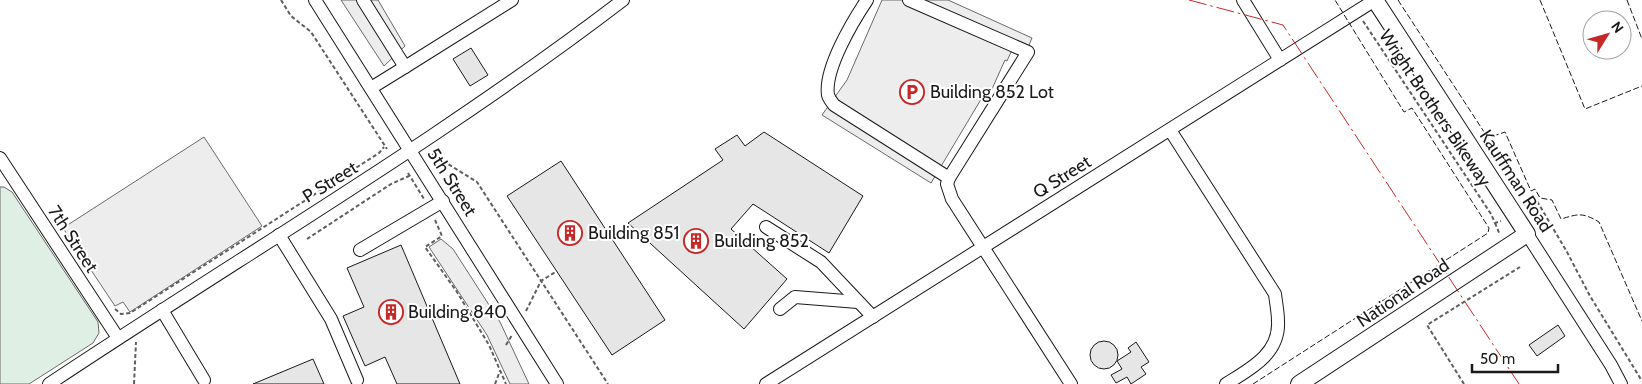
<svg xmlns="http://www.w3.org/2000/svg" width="1642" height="384" font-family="Cabin,sans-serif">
  <rect width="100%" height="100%" fill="#fff"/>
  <polygon fill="#e0efe3" stroke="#6a6a6a" points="0,187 4,187 12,192 98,322 99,333 93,343 29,384 0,384"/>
  <g fill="#ededed" stroke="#6a6a6a">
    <polygon points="341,0 378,0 405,46 384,66"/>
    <polygon points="882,0 948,0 1032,38 1024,57 1011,52 1007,61 1005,60 992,89 988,88 985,96 983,96 931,183 822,115 847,80"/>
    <polygon points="204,137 262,226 130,312 123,302 115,306 63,228"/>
    <polygon points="441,239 453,249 500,322 529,384 510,384 487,335 429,247"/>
  </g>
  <g fill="#e6e6e6" stroke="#1a1a1a">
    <polygon points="471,48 488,75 470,86 453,59"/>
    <polygon points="764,132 863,196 829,253 753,204 731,229 787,279 744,329 628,223 723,160 715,149 737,135 745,146"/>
    <polygon points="561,161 665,320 612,355 507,196"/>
    <polygon points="401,245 460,384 397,384 385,357 365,366 343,316 364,307 347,268"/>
    <polygon points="1558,325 1565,336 1537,356 1529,345"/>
    <circle cx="1104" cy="355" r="14"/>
    <polygon points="1136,342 1149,362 1141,367 1146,374 1131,384 1127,377 1116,383 1111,375 1122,369 1117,361 1131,352 1128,348"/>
    <polygon points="313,359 324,384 253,384"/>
  </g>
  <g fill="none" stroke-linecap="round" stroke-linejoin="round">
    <defs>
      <g id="minor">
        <polyline points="315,0 557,384"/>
        <polyline points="363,0 405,67 512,0"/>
        <path d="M867,0C853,21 824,69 828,95C829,99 832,102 834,105L949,178"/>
        <polyline points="909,0 1028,52 949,178 947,184 952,199 1071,384"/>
        <polyline points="1243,0 1280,60"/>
        <polyline points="371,88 405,67"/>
        <path d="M1170,130L1275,294C1276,303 1278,312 1278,321C1280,354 1250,369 1226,384"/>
        <polyline points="0,158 118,338"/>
        <polyline points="766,227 821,262 873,317"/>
        <polyline points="1527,234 1611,365 1621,384"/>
        <polyline points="279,235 331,319 357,380"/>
        <polyline points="360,250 443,201"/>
        <polyline points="780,309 795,297 858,302"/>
        <polyline points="162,310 204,380"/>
        <path d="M49,384C241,256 440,140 623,0"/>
        <polyline points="766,384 1375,0"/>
      </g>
      <polyline id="major" points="1299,384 1527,234 1375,0"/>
    </defs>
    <use href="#minor" stroke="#1a1a1a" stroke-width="14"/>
    <use href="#major" stroke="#1a1a1a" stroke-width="18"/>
    <g stroke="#5f5f5f" stroke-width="2" stroke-dasharray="4 2.5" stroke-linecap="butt">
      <polyline points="281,0 291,16 311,32 387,149"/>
      <polyline points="1363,21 1491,214 1495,223 1501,221"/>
      <polyline points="432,154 477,182 608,384"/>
      <polyline points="408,173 424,199"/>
      <polyline points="1524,205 1534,196 1567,252 1590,296 1642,381"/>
      <polyline points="435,220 442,236 425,247 457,292 489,345 506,384"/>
      <polyline points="1495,223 1500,235"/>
      <polyline points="307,239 391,184 409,176"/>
      <polyline points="115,309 121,314 130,313 379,153 384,147"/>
      <polyline points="526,311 541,281 557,271"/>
      <polyline points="506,345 512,335"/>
      <polyline points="134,384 136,342"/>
      <polyline points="495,384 500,371"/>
      <polyline points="1464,384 1427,325 1520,267"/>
    </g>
    <use href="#minor" stroke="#fff" stroke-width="12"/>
    <use href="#major" stroke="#fff" stroke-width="16"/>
    <g stroke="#1a1a1a" stroke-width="1" stroke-dasharray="6 2.5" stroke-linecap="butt">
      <path d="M1398,0L1488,138L1505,132L1531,191L1535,189L1540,198L1552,200L1561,219C1578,214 1582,212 1599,222L1642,321"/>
      <polyline points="1540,0 1585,109 1642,86"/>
      <polyline points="1627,0 1642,39"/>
      <polyline points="1253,384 1488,233 1489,228 1412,108 1404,112 1335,0"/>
    </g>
    <polyline stroke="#c62828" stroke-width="1" stroke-dasharray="18 4 2.5 4" stroke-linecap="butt" points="1189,0 1283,25 1519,384"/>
  </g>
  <defs>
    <symbol id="parking-ring" viewBox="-11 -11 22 22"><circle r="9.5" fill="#fff" stroke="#c62828" stroke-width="1.5"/><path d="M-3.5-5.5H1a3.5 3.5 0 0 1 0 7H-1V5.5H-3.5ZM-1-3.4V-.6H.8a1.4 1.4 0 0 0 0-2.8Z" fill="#c62828"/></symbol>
    <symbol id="building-ring" viewBox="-11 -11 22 22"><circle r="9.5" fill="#fff" stroke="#c62828" stroke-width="1.5"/><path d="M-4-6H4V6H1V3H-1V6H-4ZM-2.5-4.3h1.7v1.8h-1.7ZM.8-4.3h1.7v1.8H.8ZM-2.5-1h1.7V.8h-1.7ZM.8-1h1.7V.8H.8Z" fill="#c62828"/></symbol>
  </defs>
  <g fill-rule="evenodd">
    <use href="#parking-ring" x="898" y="78" width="28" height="28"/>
    <use href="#building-ring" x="556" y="219" width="28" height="28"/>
    <use href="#building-ring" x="682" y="227" width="28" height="28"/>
    <use href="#building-ring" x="377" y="298" width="28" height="28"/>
  </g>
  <g text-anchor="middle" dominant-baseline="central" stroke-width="4" stroke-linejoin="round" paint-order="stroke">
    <g font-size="18" fill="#1a1a1a" stroke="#fff" text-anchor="start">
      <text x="930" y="92">Building 852 Lot</text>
      <text x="588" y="233">Building 851</text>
      <text x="714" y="241">Building 852</text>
      <text x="408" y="312">Building 840</text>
    </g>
    <g font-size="18" fill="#1a1a1a" stroke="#fff">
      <text transform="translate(1435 108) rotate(56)">Wright Brothers Bikeway</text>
      <text transform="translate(1062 177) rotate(-32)">Q Street</text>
      <text transform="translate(1516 181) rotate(57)">Kauffman Road</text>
      <text transform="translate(330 182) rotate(-32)">P Street</text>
      <text transform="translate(452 182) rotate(58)">5th Street</text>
      <text transform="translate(73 239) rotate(57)">7th Street</text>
      <text transform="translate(1403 293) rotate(-34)">National Road</text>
    </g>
  </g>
  <g transform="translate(1607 35) rotate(53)"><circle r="24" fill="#ffffff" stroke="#a3a3a3"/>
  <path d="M0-4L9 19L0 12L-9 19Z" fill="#c62828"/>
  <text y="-8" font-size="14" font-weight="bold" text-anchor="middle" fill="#1a1a1a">N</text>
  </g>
  <path d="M1472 364v8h86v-8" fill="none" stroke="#1a1a1a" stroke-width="2.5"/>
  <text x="1480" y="364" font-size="15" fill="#1a1a1a" stroke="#ffffff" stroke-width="4" paint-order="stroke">50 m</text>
</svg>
